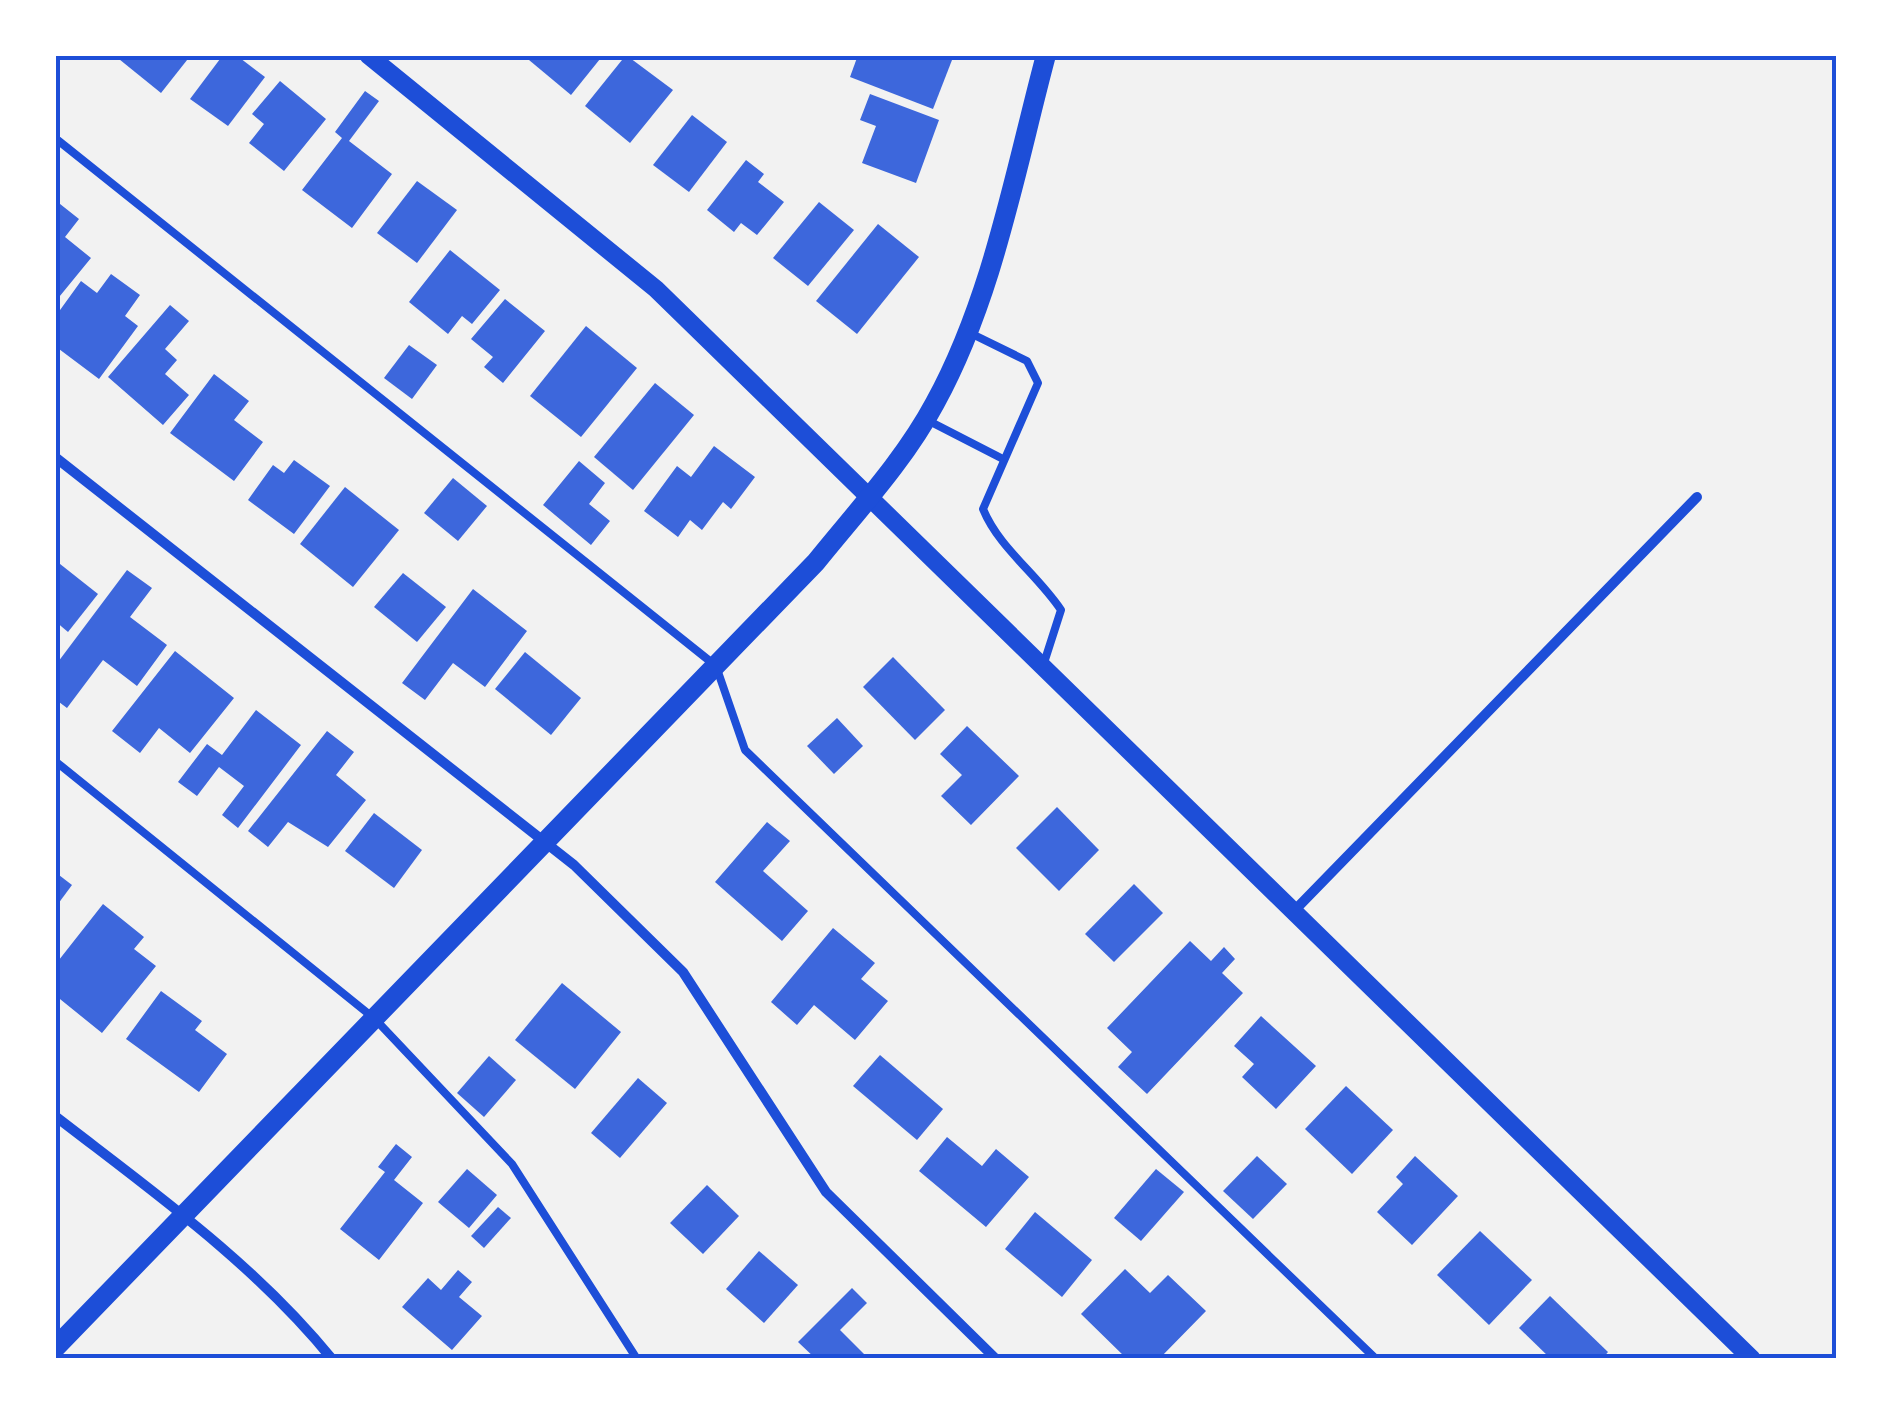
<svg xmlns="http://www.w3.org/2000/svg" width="1891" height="1414" font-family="Karla,sans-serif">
  <rect width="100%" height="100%" fill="#f2f2f2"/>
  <g fill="#3d67dc">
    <polygon points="114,55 191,55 161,93"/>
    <polygon points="223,55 236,55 265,77 228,126 190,99"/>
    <polygon points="533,55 595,55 600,59 571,95 529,60"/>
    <polygon points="626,55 673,90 630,143 585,106"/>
    <polygon points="858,55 939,55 952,60 933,109 850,77"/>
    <polygon points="280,81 326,119 284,171 249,143 264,124 252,114"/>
    <polygon points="365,91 379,101 349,141 392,174 352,228 302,190 342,138 335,132"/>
    <polygon points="870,94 939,120 916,183 862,163 876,126 860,120"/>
    <polygon points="692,115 727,142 689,192 653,165"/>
    <polygon points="746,160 764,174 758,182 784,202 757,235 741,223 734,232 707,210"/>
    <polygon points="417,181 457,210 417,263 377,233"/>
    <polygon points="55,200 79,219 65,237 91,258 55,302"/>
    <polygon points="819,202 854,230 808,286 773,258"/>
    <polygon points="878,224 919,257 857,334 816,301"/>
    <polygon points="450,250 500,290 472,324 462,316 448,334 409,302"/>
    <polygon points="111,274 140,295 125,316 138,326 99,379 55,346 55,317 81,281 97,293"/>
    <polygon points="505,299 545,331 503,383 484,367 493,357 471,339"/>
    <polygon points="170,305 189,321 165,349 177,360 165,374 189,395 163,425 108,377"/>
    <polygon points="586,326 637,368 581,437 530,396"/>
    <polygon points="409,345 437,365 412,399 384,378"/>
    <polygon points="214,374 249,401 234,420 263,442 234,481 170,433"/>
    <polygon points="655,383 694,415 633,490 594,457"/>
    <polygon points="714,446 755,477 731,509 723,502 702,530 690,520 678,537 644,511 677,466 691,477"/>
    <polygon points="294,460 330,486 294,534 248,500 273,465 284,473"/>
    <polygon points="579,461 605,483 589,504 610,521 591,545 543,505"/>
    <polygon points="453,478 487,506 458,541 424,513"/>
    <polygon points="345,487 399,530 353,587 300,544"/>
    <polygon points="55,560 98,594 68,632 55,621"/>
    <polygon points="127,570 152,588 130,617 167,645 137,686 103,660 67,708 55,699 55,666"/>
    <polygon points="403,573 446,607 417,642 374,607"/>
    <polygon points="473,589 527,631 485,687 453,663 425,700 402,683"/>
    <polygon points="175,651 234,698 190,753 159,728 140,753 112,731"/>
    <polygon points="525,652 581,698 551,735 495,689"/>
    <polygon points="893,657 945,710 915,740 863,687"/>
    <polygon points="256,710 301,745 238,828 222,815 244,786 219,767 197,796 178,782 207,744 222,755"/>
    <polygon points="837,718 863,746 834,774 807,746"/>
    <polygon points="967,726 1019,776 971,825 941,796 962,775 940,754"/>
    <polygon points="327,731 354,752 336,775 366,800 328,847 288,822 268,847 248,831"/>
    <polygon points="1057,807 1099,850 1059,891 1016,848"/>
    <polygon points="374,813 422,850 394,888 345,851"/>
    <polygon points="767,822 790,841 763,871 808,911 782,941 715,882"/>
    <polygon points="55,872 72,885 55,908"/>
    <polygon points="1134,884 1163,913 1114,962 1085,934"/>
    <polygon points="103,904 144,937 134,949 156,966 102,1033 55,995 55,965"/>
    <polygon points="833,928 875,963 861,979 888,1001 855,1040 814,1005 797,1025 771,1002"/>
    <polygon points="1190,941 1211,961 1224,947 1235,959 1222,973 1243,993 1147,1094 1118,1067 1132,1052 1107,1028"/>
    <polygon points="562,983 621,1032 575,1089 515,1040"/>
    <polygon points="161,991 202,1021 195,1030 227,1054 199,1092 126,1039"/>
    <polygon points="1261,1016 1316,1066 1276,1109 1242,1077 1254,1064 1234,1046"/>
    <polygon points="880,1055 943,1109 917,1140 853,1086"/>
    <polygon points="489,1056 516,1080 484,1117 457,1093"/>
    <polygon points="638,1078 667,1103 620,1158 591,1133"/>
    <polygon points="1346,1086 1393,1130 1352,1174 1305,1129"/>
    <polygon points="947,1137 982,1166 996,1149 1029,1177 986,1227 919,1171"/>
    <polygon points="396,1144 412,1157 394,1180 423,1203 379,1260 340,1229 385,1172 378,1167"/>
    <polygon points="1257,1156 1287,1184 1253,1219 1223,1191"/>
    <polygon points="1415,1156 1458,1196 1412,1245 1377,1212 1403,1184 1396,1177"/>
    <polygon points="467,1169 497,1195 469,1228 438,1202"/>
    <polygon points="1156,1169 1184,1192 1141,1241 1114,1218"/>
    <polygon points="707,1185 739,1216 703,1254 670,1223"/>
    <polygon points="498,1207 511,1218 484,1248 471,1236"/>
    <polygon points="1035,1212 1092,1260 1062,1297 1005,1249"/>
    <polygon points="1480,1231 1532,1280 1489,1325 1437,1275"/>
    <polygon points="759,1251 798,1285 764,1323 726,1289"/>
    <polygon points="1125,1269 1150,1293 1168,1275 1206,1311 1159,1359 1127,1359 1081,1314"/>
    <polygon points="458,1270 472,1282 459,1297 482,1316 452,1350 402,1307 428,1278 441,1290"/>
    <polygon points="852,1288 867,1303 840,1330 869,1359 816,1359 798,1342"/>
    <polygon points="1550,1296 1608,1352 1602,1359 1551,1359 1519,1328"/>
  </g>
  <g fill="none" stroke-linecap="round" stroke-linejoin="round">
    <g stroke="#1d4ed8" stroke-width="8">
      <polyline points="55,138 716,666 745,750 1376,1359"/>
      <path d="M968,332L1027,361L1038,383L983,509C999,548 1037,574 1061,610L1043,666"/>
      <polyline points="929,421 1003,459"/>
      <polyline points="55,761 375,1019 512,1164 637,1359"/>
    </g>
    <g stroke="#1d4ed8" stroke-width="10">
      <polyline points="55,457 574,865 683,972 826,1192 996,1359"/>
      <polyline points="1294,911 1697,497"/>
      <path d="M55,1116C152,1191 254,1263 332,1359"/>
    </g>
    <polyline stroke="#1d4ed8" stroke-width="18" points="368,55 656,289 1752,1359"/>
    <path stroke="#1d4ed8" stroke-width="20" d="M55,1348L816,562C857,511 904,461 935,403C993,297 1015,171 1046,55"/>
  </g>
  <rect width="1891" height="1414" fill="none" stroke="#ffffff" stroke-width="115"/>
  <rect x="58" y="58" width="1776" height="1298" fill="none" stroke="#1d4ed8" stroke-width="4"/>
</svg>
